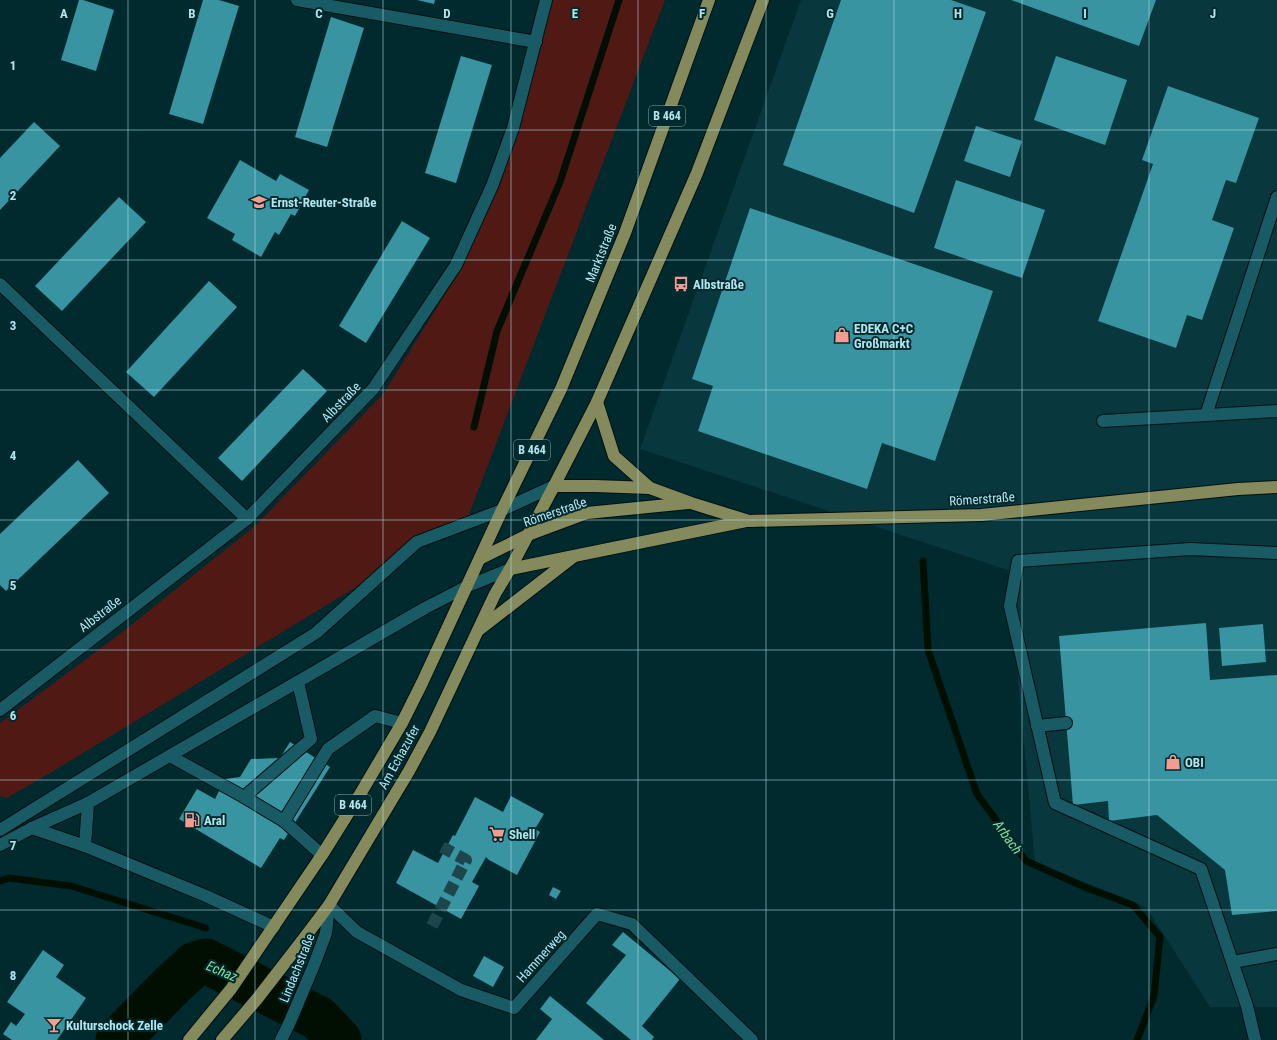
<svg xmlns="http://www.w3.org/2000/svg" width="1277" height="1040" font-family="'Roboto Condensed',sans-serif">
  <rect width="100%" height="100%" fill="#012a2f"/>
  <polygon fill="#08373d" points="801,0 1277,0 1277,1007 1210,1007 1146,907 1035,862 1008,570 640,449"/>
  <polygon fill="#511914" points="547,0 665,0 467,520 55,770 7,798 0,796 0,723 117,636 255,526 384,393 463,265 517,119"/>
  <path fill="#000f02" d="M321,1012L334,1030L344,1040C327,1040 324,1035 313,1023Z"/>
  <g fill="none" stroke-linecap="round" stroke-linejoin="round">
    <g stroke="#000f02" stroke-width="7">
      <polyline points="474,427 497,331 560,182 619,0"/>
      <polyline points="923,561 928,650 977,794 1026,861 1087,888 1133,905 1160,937 1154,996 1137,1040"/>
      <polyline points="0,881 9,878 71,886 206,928"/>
    </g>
    <polyline stroke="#000f02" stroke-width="45" points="118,1040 172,985 195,964 206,961 318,1018 339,1040"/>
  </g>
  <g fill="#3794a0">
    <polygon points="79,0 83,0 114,10 96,71 61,60"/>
    <polygon points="203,0 219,0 239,6 203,124 169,114"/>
    <polygon points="417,0 435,0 434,4"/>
    <polygon points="841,0 951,0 986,12 914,213 783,165"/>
    <polygon points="1011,0 1156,0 1139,46"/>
    <polygon points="331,17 364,28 327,147 295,137"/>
    <polygon points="461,56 492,65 456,183 425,173"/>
    <polygon points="1056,56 1127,80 1105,145 1034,120"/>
    <polygon points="1168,86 1259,118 1236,183 1226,180 1212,220 1234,228 1202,320 1187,315 1176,348 1098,321 1153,164 1142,160"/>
    <polygon points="34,122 60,146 0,210 0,158"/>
    <polygon points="976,126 1022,141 1010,177 964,161"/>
    <polygon points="240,160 276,181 280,174 309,190 295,216 291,214 279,235 275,232 261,257 232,240 235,234 207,218"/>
    <polygon points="956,180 1045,210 1022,278 934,248"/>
    <polygon points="119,197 146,222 62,311 35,286"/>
    <polygon points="750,208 993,291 935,461 882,443 867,489 698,431 713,386 692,379"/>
    <polygon points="402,221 430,238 366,343 339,326"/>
    <polygon points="209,281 237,307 154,397 126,372"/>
    <polygon points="303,369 327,391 242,481 218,458"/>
    <polygon points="78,460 109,493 6,591 0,585 0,534"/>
    <polygon points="1206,623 1210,680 1277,675 1277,911 1232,915 1225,870 1157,815 1109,821 1108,801 1073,805 1059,636"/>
    <polygon points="1263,624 1266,662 1222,666 1219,628"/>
    <polygon points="290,742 330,767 284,840 280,838 261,868 179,819 197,789 215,799 225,779 240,777 251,759 280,758"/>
    <polygon points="511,796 544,814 535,829 540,832 517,875 489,860 486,857 472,882 479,886 461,919 396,883 413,850 438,863 453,835 455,836 475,797 503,812"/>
    <polygon points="553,887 561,891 556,899 549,895"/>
    <polygon points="623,932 680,979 642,1026 654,1037 652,1040 631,1040 586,1003 626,955 612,945"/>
    <polygon points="43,950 64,965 56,977 86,998 57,1040 12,1040 3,1034 11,1022 16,1026 25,1014 7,1002"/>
    <polygon points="484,956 504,967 493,987 473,976"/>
    <polygon points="550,996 604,1040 536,1040 552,1019 540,1009"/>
  </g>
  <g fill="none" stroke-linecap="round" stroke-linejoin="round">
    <polyline stroke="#1c464c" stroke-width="12" stroke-dasharray="12 6" stroke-linecap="butt" points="432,926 466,860 442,847"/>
    <defs>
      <g id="minor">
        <polyline points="297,0 536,42"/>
        <polyline points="0,284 247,519"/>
        <polyline points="1206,415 1277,197"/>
        <polyline points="1103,421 1277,411"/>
        <polyline points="0,710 247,519 373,389 456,265 492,186 513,128 546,0"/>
        <polyline points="1037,726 1066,723"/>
        <polyline points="170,756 244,797 311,739 298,682"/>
        <polyline points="244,797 284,821"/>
        <polyline points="32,828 85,846 206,896 274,927"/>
        <polyline points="0,830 316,633 417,542 502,510 554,486"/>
        <polyline points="0,845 32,828 88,803 425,608 468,586 510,569"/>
        <polyline points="85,846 88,803"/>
        <polyline points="322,855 284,821 328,749 375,716 402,723"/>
        <polyline points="329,905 357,932 461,990 514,1008 597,914 632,924 752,1040"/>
        <polyline points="1233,962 1277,954"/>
        <polyline points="281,1040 289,1024 314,965 326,933 329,905"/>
        <polyline points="1255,1040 1247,1006 1201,869 1055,803 1010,606 1018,561 1190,549 1277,553"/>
      </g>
      <g id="major">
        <polyline points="597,402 614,456 650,488"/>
        <polyline points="554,486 595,486 650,488 691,503 749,521 981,515 1238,489 1277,487"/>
        <polyline points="481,558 528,535 587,513 688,503"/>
        <polyline points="510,569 746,521"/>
        <polyline points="480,629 573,557"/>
        <polyline points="189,1040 231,989 322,855 359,796 402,723 422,683 502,510 561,389 625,233 709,0"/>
        <polyline points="222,1040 257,999 305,937 329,905 409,771 430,732 495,594 510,569 554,486 597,402 697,173 763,0"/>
      </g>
    </defs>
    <use href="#minor" stroke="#031012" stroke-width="14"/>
    <use href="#major" stroke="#031012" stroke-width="14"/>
    <use href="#minor" stroke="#195b64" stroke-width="12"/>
    <use href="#major" stroke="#848a5b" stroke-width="12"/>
  </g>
  <path fill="none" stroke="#b2e6ee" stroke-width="1" stroke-opacity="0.55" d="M128,0V1040M255,0V1040M383,0V1040M511,0V1040M638,0V1040M766,0V1040M894,0V1040M1022,0V1040M1149,0V1040M0,130H1277M0,260H1277M0,390H1277M0,520H1277M0,650H1277M0,780H1277M0,910H1277"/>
  <defs>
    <symbol id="school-bare" viewBox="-9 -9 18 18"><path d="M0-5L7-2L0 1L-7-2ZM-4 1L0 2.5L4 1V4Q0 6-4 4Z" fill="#f59c91" stroke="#012a2f" stroke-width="2.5" paint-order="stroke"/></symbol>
    <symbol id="bus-bare" viewBox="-9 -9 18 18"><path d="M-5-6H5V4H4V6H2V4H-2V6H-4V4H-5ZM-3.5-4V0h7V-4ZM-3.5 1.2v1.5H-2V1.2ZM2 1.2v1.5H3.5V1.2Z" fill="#f59c91" stroke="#012a2f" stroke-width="2.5" paint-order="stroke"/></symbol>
    <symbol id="shop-bare" viewBox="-9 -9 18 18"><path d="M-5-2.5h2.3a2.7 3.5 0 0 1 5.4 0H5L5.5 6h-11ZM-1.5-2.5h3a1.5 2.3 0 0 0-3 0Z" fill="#f59c91" stroke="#012a2f" stroke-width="2.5" paint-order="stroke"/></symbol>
    <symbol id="fuel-bare" viewBox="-9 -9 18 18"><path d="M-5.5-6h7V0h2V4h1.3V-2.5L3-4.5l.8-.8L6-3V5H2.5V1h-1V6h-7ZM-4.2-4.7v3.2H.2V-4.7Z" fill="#f59c91" stroke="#012a2f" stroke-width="2.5" paint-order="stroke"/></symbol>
    <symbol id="supermarket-bare" viewBox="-9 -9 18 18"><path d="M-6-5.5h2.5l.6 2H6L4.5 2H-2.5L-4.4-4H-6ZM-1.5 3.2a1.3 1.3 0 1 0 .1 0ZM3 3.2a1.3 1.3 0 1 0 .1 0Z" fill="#f59c91" stroke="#012a2f" stroke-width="2.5" paint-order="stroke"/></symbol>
    <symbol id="bar-bare" viewBox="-9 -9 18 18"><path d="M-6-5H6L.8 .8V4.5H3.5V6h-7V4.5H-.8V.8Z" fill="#f59c91" stroke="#012a2f" stroke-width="2.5" paint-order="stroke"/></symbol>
  </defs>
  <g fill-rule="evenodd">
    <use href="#school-bare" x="248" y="191" width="22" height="22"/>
    <use href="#bus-bare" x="670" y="273" width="22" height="22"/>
    <use href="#shop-bare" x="831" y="324" width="22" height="22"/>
    <use href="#shop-bare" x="1162" y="751" width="22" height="22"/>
    <use href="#fuel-bare" x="181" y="809" width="22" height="22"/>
    <use href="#supermarket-bare" x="486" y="823" width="22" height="22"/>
    <use href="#bar-bare" x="43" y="1014" width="22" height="22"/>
  </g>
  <g text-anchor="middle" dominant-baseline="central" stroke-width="4" stroke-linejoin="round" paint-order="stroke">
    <g fill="#012a2f" stroke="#7daeb5" stroke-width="1">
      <rect x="649" y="106" width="36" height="20" rx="3"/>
      <rect x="514" y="440" width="36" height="20" rx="3"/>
      <rect x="335" y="795" width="36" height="20" rx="3"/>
    </g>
    <g font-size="12" font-weight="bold" fill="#b2e6ee">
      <text x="667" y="116">B 464</text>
      <text x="532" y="450">B 464</text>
      <text x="353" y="805">B 464</text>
    </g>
    <g font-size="13" font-weight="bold" fill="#b2e6ee" stroke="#012a2f" text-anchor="start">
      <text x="271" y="202">Ernst-Reuter-Straße</text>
      <text x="693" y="284">Albstraße</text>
      <text x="854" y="328">EDEKA C+C<tspan x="854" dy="15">Großmarkt</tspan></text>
      <text x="1185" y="762">OBI</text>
      <text x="204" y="820">Aral</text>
      <text x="509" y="834">Shell</text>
      <text x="66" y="1025">Kulturschock Zelle</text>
    </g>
    <g font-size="13" fill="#b2e6ee" stroke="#012a2f">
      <text transform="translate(601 253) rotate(-68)">Marktstraße</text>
      <text transform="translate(341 402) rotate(-46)">Albstraße</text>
      <text transform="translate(982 499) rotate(-4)">Römerstraße</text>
      <text transform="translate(555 512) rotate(-19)">Römerstraße</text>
      <text transform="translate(100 614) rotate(-38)">Albstraße</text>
      <text transform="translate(399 757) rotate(-61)">Am Echazufer</text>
      <text transform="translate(541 956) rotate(-48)">Hammerweg</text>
      <text transform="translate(297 968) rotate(-68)">Lindachstraße</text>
    </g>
    <g font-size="14" font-style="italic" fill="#89e096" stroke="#012a2f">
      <text transform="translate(1008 837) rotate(54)">Arbach</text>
      <text transform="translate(222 971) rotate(23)">Echaz</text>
    </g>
  </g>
  <g font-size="13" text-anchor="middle" font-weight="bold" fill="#b2e6ee" stroke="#012a2f" stroke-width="4" stroke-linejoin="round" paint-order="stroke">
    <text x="64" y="18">A</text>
    <text x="192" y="18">B</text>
    <text x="319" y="18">C</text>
    <text x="447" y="18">D</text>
    <text x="575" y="18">E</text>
    <text x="702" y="18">F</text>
    <text x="830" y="18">G</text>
    <text x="958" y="18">H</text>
    <text x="1085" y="18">I</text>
    <text x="1213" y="18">J</text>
    <text x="13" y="70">1</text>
    <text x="13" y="200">2</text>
    <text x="13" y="330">3</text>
    <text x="13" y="460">4</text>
    <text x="13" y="590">5</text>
    <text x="13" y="720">6</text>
    <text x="13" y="850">7</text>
    <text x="13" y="980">8</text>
  </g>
</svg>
